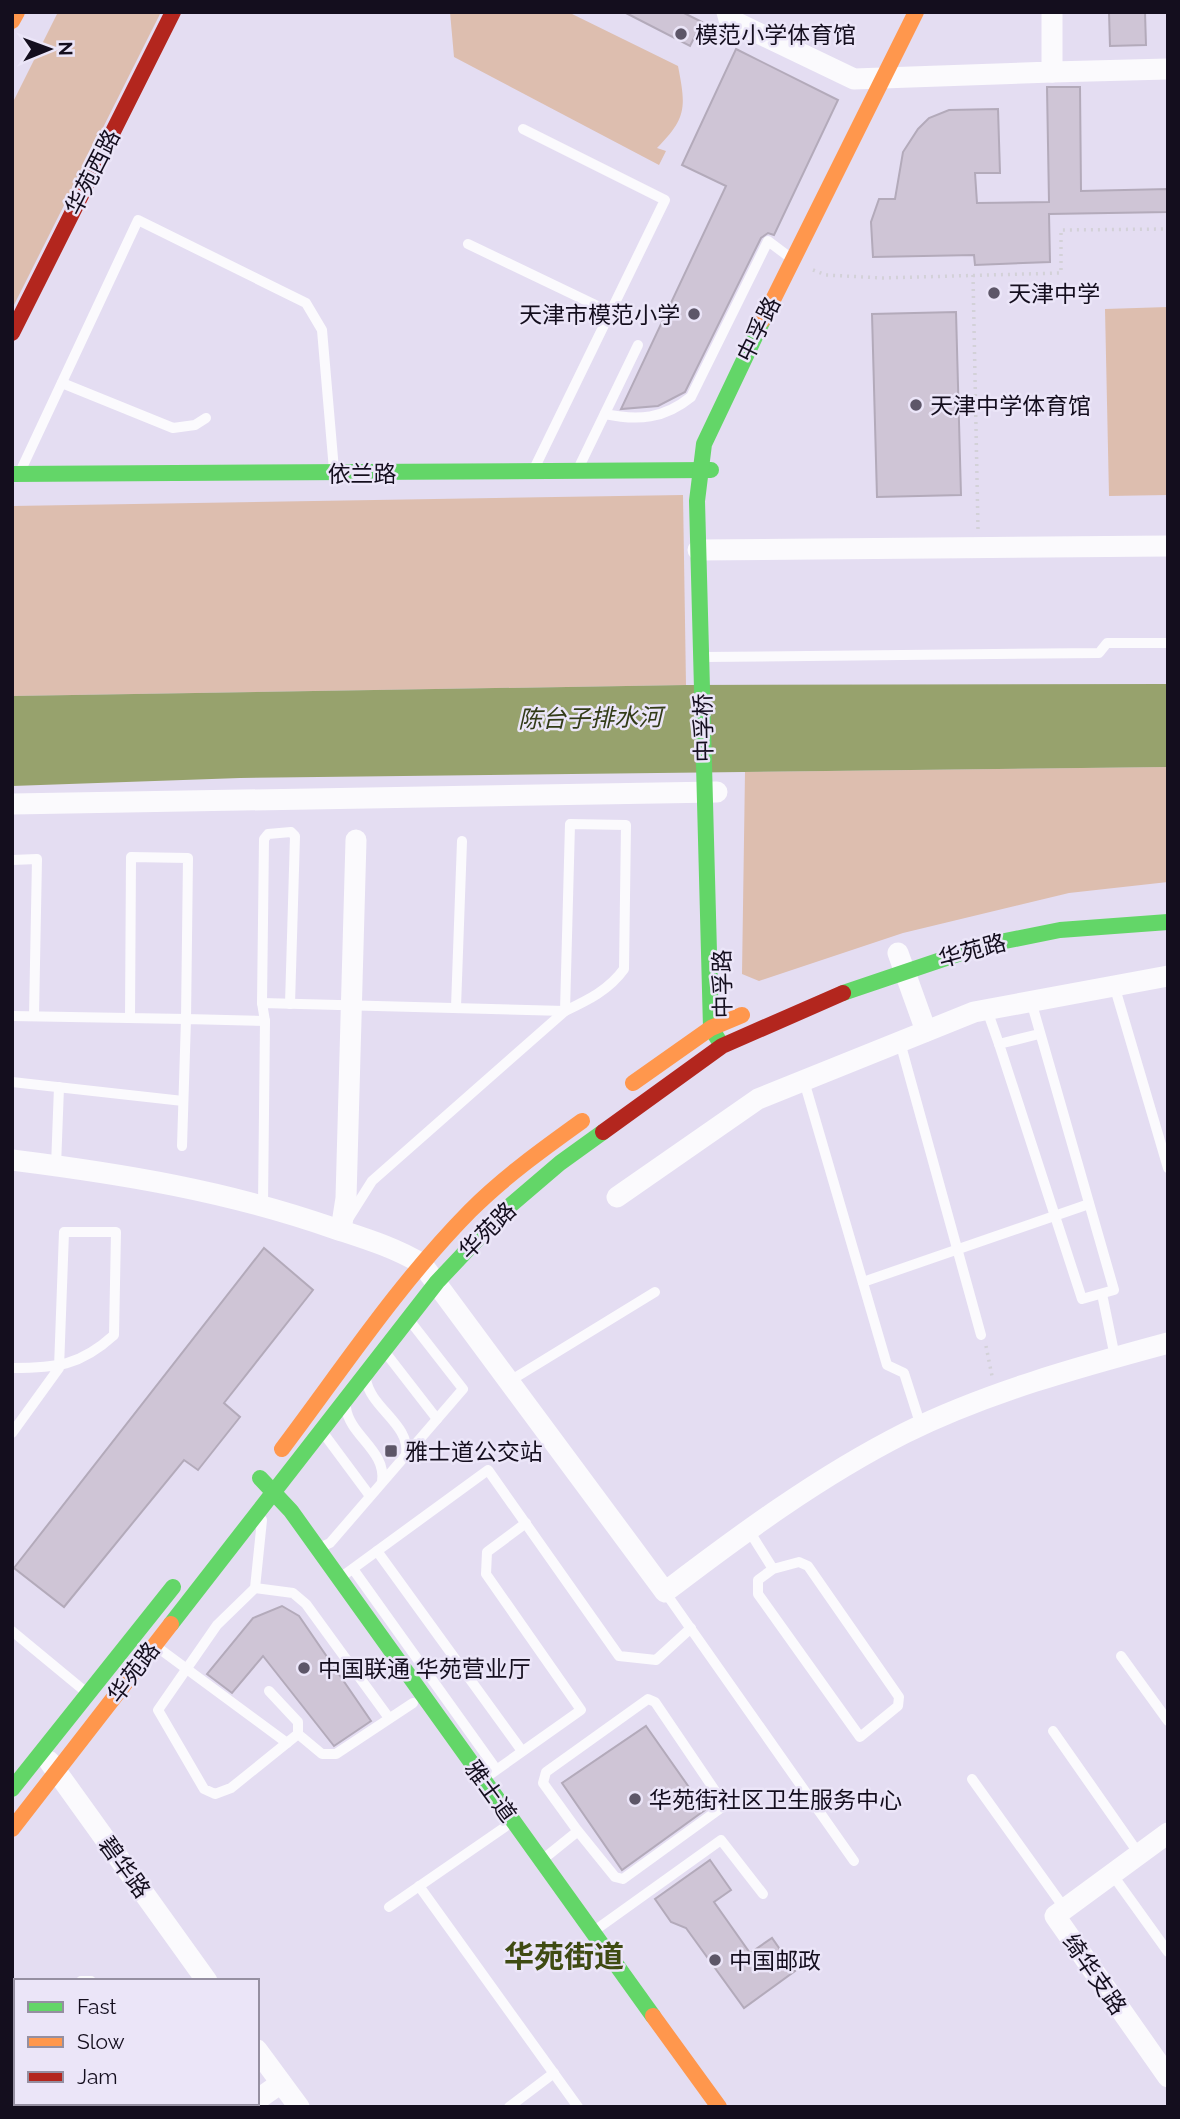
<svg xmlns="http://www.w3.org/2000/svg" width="1180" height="2119" font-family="Raleway,'Noto Sans SC',sans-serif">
  <rect width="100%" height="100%" fill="#e4ddf2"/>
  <g fill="#ddbeaf">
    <polygon points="58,12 161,12 12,309 12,104"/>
    <path d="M450,12H568L678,66C686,107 687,118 657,148L666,151L659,165L454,57Z"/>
    <polygon points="1168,307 1168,495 1109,496 1105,309"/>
    <polygon points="683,495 686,685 12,696 12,506"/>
    <polygon points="1168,767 1168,882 1069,893 903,933 759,981 742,974 745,772"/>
  </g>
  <polygon fill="#97a26d" points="1168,684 1168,767 240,778 12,786 12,696 686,685"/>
  <g fill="#cfc5d6" stroke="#b3aaba" stroke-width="2">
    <polygon points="624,12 682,12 702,22 690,46"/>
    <polygon points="1109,12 1145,12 1146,45 1110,46"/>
    <polygon points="736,49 838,100 774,235 768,233 761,238 685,392 658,406 621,409 726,186 682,165"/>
    <polygon points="1047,87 1080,87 1081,191 1168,189 1168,212 1049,214 1050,262 975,265 974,255 873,257 871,222 879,199 895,199 903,152 918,129 929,118 949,110 998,109 1000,173 975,173 977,203 1049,202"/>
    <polygon points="956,312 961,495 877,497 872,314"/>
    <polygon points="264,1248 313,1290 224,1403 240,1417 198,1470 184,1460 64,1607 14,1568"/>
    <polygon points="282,1606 299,1616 371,1721 334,1746 263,1656 232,1693 207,1674 253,1618"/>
    <polygon points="646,1726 705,1810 622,1870 562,1783"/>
    <polygon points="710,1860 731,1890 714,1902 750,1953 772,1938 795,1971 744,2008 686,1928 671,1922 655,1899"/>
  </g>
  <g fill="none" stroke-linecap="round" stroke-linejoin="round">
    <g stroke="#d3d1d8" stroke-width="3.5" stroke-dasharray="2 5" stroke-linecap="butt">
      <polyline points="813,270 826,275 882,278 1061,273 1061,230 1168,229"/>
      <polyline points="973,275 978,529"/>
      <polyline points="986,1346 992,1376"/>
    </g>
    <g stroke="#fbfafd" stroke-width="10">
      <polyline points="523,129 665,200 534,469"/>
      <polyline points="468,244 610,312"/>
      <polyline points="62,383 173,428 195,425 206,418"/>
      <path d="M605,414C638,421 664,419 691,397L768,241L792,259"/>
      <polyline points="579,467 638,345"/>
      <polyline points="20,472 138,220 306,303 322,330 334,470"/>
      <polyline points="704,657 1099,653 1107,643 1168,643"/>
      <path d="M570,824L626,825L624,969C609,990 588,1000 565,1011Z"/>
      <polyline points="12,860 37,859 34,1016"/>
      <polyline points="1114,985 1168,1168"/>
      <polyline points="1031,1001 1114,1290 1082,1299 999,1044 1039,1034"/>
      <polyline points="262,1003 264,839 268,834 291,832 295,836 290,1004"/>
      <polyline points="456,1007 462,841"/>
      <polyline points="987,1010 999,1044"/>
      <polyline points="12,1016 186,1019 188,858 131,857 130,1018"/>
      <polyline points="900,1042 981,1335"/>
      <polyline points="804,1081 887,1365 904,1373 921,1426"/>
      <polyline points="12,1082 183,1101"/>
      <polyline points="182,1146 186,1019 265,1021"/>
      <polyline points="56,1166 59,1087"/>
      <polyline points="263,1204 265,1021 262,1003 565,1011 372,1181 348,1219"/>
      <polyline points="863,1282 1089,1204"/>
      <polyline points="1102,1294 1115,1357"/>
      <polyline points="385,1352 437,1419"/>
      <path d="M12,1368C56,1368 80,1366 114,1335L116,1232H64L59,1368L12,1433"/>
      <path d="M366,1379C370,1408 411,1424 406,1455"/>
      <polyline points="508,1382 655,1292"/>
      <path d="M346,1408C350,1436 387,1451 382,1482"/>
      <polyline points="324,1434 370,1496"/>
      <polyline points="262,1520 255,1588 217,1625 158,1710 204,1789 215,1794 231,1788 298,1734 298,1722 269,1691"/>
      <polyline points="748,1529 773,1569 799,1562 808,1566 899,1697 898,1706 860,1737 758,1594 758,1580 773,1569"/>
      <polyline points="321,1547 330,1543 463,1389 410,1321"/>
      <polyline points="377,1551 522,1751"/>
      <polyline points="353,1569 496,1769"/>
      <polyline points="340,1578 488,1470 619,1656 656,1660 691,1628"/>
      <polyline points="255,1588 293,1593 306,1604 389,1718"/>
      <polyline points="665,1592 854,1861"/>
      <polyline points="12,1631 87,1693"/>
      <polyline points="157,1647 287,1743"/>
      <polyline points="1121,1656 1168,1721"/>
      <polyline points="1053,1731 1139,1854"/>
      <polyline points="298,1734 322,1754 336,1754 413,1703"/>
      <polyline points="485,1778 581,1710 486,1574 487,1552 526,1523"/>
      <polyline points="972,1779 1065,1909"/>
      <polyline points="542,1860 578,1831 577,1830 543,1783 546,1772 648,1699 655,1702 722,1801 721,1808 623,1879 615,1877 577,1830"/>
      <polyline points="1112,1874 1168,1952"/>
      <polyline points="419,1886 578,2107"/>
      <polyline points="389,1907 505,1827"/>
      <polyline points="594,1931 721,1840 763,1894"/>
      <polyline points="81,1981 91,1981"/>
      <polyline points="12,2031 16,2029"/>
      <polyline points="69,2103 71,2107"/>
      <polyline points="156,2103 158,2107"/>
      <polyline points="100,2107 105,2103"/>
      <polyline points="509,2107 554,2073"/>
    </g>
    <g stroke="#fbfafd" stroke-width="21">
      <polyline points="727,12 729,19 854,79 1052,72 1052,12"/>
      <polyline points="1052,72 1168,69"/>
      <polyline points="698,550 1168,546"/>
      <polyline points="12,804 717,792"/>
      <polyline points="898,953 926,1031"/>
      <path d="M12,1160C123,1174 227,1191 333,1228C363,1238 394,1247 422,1264L665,1592C741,1534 820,1476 905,1433C988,1392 1079,1367 1168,1343"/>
      <polyline points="617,1197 758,1099 974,1012 1168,976"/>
      <polyline points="341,1230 346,1198 356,840"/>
      <polyline points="49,1761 207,1981"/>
      <polyline points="1168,1833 1055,1916 1168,2077"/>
      <polyline points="257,2050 299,2107"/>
      <polyline points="257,2100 281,2083"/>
    </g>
    <g stroke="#63d668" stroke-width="16">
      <polyline points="12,474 711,470"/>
      <polyline points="843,993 985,945 1060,930 1168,922"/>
      <polyline points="721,1044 711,1028 697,501 704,444 763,320"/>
      <polyline points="260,1478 291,1511 653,2016"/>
      <polyline points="171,1624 437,1282 505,1210 560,1163 603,1132"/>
      <polyline points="12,1789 173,1587"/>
    </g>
    <g stroke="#ff974d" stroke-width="16">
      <polyline points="12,21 17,12"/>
      <polyline points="763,320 916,12"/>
      <polyline points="633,1083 711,1028 742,1015"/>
      <path d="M282,1449C343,1368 399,1283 470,1211C504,1177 543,1149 582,1121"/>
      <polyline points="12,1829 171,1624"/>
      <polyline points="653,2016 719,2107"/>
    </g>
    <g stroke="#b3261e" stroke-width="16">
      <polyline points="12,333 173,12"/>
      <polyline points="603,1132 722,1046 843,993"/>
    </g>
  </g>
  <g fill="#5d5668" stroke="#ebe5f8" stroke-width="2.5">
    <circle cx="681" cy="34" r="7"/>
    <circle cx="994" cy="293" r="7"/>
    <circle cx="694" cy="314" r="7"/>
    <circle cx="916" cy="405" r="7"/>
    <rect x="384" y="1444" width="14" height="14" rx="3.5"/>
    <circle cx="304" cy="1668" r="7"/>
    <circle cx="635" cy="1799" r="7"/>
    <circle cx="715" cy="1960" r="7"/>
  </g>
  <g text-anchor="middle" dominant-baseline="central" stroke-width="5" stroke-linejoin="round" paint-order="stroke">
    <g font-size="23" fill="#140e1e" stroke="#ebe5f8" text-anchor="start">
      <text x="695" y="34">模范小学体育馆</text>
      <text x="1008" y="293">天津中学</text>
      <text x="680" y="314" text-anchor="end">天津市模范小学</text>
      <text x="930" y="405">天津中学体育馆</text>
      <text x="405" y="1451">雅士道公交站</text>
      <text x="318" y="1668">中国联通 华苑营业厅</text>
      <text x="649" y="1799">华苑街社区卫生服务中心</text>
      <text x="729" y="1960">中国邮政</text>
    </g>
    <g font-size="23" fill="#140e1e" stroke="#ebe5f8">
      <text transform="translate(92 172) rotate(-63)">华苑西路</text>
      <text transform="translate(758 329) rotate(-64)">中孚路</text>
      <text x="362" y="473">依兰路</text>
      <text transform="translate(703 728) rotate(-91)">中孚桥</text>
      <text transform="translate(972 950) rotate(-15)">华苑路</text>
      <text transform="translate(722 984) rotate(-91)">中孚路</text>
      <text transform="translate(487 1230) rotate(-45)">华苑路</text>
      <text transform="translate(133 1672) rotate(-53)">华苑路</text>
      <text transform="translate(491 1791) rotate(54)">雅士道</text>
      <text transform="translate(125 1867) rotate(54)">碧华路</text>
      <text transform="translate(1095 1974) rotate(55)">绮华支路</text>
    </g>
    <g font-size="24" font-style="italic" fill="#323b17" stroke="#ebe5f8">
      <text transform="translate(590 718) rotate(-1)">陈台子排水河</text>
    </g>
    <g font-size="30" font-weight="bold" fill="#3f4b12" stroke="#ebe5f8">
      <text x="564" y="1956">华苑街道</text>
    </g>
  </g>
  <rect width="1180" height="2119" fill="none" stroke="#140e1e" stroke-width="28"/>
  <rect x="14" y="1979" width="245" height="126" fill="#ebe5f8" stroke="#958fa1" stroke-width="2"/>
  <rect x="28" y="2002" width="35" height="10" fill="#63d668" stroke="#958fa1" stroke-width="2"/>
  <text x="77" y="2014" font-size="21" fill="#140e1e">Fast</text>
  <rect x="28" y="2037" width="35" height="10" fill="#ff974d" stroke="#958fa1" stroke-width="2"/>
  <text x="77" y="2049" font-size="21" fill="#140e1e">Slow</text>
  <rect x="28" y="2072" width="35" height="10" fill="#b3261e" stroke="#958fa1" stroke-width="2"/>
  <text x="77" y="2084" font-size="21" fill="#140e1e">Jam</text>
  <g transform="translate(49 49) rotate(89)" stroke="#ebe5f8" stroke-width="5" paint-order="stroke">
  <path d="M0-5L12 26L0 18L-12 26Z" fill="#140e1e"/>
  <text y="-10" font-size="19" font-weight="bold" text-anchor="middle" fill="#140e1e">N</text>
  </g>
</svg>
